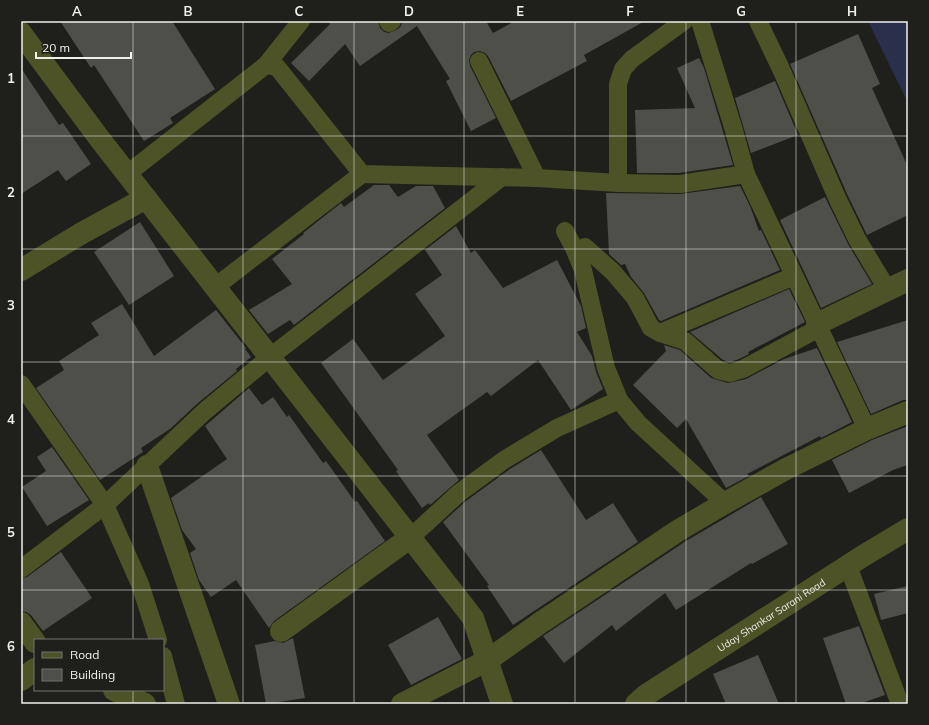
<svg xmlns="http://www.w3.org/2000/svg" width="929" height="725" font-family="Mulish,sans-serif">
  <rect width="100%" height="100%" fill="#1f201b"/>
  <polygon fill="#2a2f4c" points="868,21 908,21 908,103"/>
  <g fill="#4d4f48">
    <polygon points="60,21 172,21 215,89 170,118 173,123 144,141 94,65 91,68"/>
    <polygon points="328,21 378,21 380,28 384,32 389,33 398,29 401,26 402,21 486,21 493,33 515,21 645,21 584,55 587,61 511,101 488,56 485,53 480,51 474,52 471,55 469,60 470,66 496,118 471,131 446,81 450,79 417,26 360,66 345,44 309,81 291,63 330,24"/>
    <polygon points="858,34 880,84 872,88 908,167 908,215 867,235 848,196 790,64"/>
    <polygon points="699,58 704,68 733,165 679,173 637,173 635,110 695,108 677,68"/>
    <polygon points="21,68 59,125 63,123 91,164 66,181 58,170 21,194"/>
    <polygon points="775,81 798,135 751,153 735,98"/>
    <polygon points="374,185 389,185 398,197 416,186 433,186 445,208 294,325 290,320 268,334 249,310 292,284 272,259 304,234 303,233 341,203 344,207"/>
    <polygon points="740,186 750,206 759,231 761,230 780,270 661,321 659,320 644,293 631,277 625,264 621,265 609,254 606,193 680,194"/>
    <polygon points="825,197 848,244 872,284 821,308 780,220"/>
    <polygon points="140,222 174,276 129,305 94,252"/>
    <polygon points="456,226 471,253 475,250 503,288 557,260 581,306 586,328 577,332 592,356 596,372 603,389 571,410 538,360 491,396 487,392 427,435 459,480 430,505 429,503 422,508 396,471 398,470 321,363 353,339 383,380 445,336 415,294 442,275 425,250"/>
    <polygon points="789,289 805,322 748,352 749,354 739,359 730,362 723,360 690,332"/>
    <polygon points="122,304 154,356 216,310 246,348 245,349 251,357 236,369 237,371 198,403 170,429 141,448 143,452 100,480 36,388 64,370 59,361 99,335 91,323"/>
    <polygon points="908,320 908,400 903,400 871,414 837,342"/>
    <polygon points="664,345 680,350 711,378 728,383 746,379 784,359 817,348 852,422 821,438 820,436 747,474 749,476 726,488 686,419 677,428 633,385 666,351"/>
    <polygon points="249,388 262,405 273,397 287,417 289,415 323,463 326,461 355,502 357,501 385,541 274,621 269,628 236,580 211,597 199,580 190,553 196,549 182,530 171,498 227,459 205,426"/>
    <polygon points="908,426 908,465 893,470 849,493 832,460 872,440"/>
    <polygon points="52,447 89,500 47,526 22,487 46,471 37,457"/>
    <polygon points="541,450 586,520 613,503 638,542 513,625 487,586 489,585 443,522 466,501 510,469"/>
    <polygon points="761,497 788,544 752,564 751,563 676,610 665,593 616,631 612,625 564,663 543,636 686,541"/>
    <polygon points="61,552 92,598 43,631 31,615 26,612 21,611 21,579 27,577"/>
    <polygon points="908,586 908,613 881,620 874,594"/>
    <polygon points="438,617 462,659 411,685 388,645"/>
    <polygon points="859,626 885,695 859,704 846,704 823,638"/>
    <polygon points="293,638 305,698 266,704 255,645 275,641 283,643"/>
    <polygon points="758,655 779,704 726,704 713,674"/>
  </g>
  <g fill="none" stroke-linecap="round" stroke-linejoin="round">
    <g stroke="#4d5227" stroke-width="18">
      <polyline points="388,21 389,23 392,21"/>
      <polyline points="700,21 733,127 746,174"/>
      <polyline points="758,21 781,69 838,200 857,239 887,289"/>
      <polyline points="479,61 537,178"/>
      <polyline points="266,65 301,21"/>
      <polyline points="127,174 266,65 277,67 362,174 537,178 618,183 618,84 623,69 632,59 684,21"/>
      <polyline points="618,183 680,184 746,174 867,429"/>
      <polyline points="565,231 574,248 583,270 606,368 619,400 638,423 725,503"/>
      <polyline points="585,247 613,272 635,298 651,328 660,333 685,341 718,370 730,373 743,369 819,328"/>
      <polyline points="215,287 362,174"/>
      <polyline points="660,333 794,276"/>
      <polyline points="21,384 105,505 140,584 158,640"/>
      <polyline points="411,537 459,493 504,460 557,428 619,400"/>
      <polyline points="848,566 900,704"/>
      <polyline points="21,569 105,505 205,411 270,357 502,177"/>
      <polyline points="163,656 176,704"/>
    </g>
    <g stroke="#4d5227" stroke-width="22">
      <polyline points="21,33 99,138 473,618 502,704"/>
      <polyline points="21,270 82,233 146,198"/>
      <polyline points="817,324 908,280"/>
      <polyline points="147,466 229,704"/>
      <polyline points="21,623 35,642"/>
      <polyline points="281,631 411,537"/>
      <polyline points="21,680 35,669"/>
      <polyline points="114,690 145,704"/>
      <polyline points="402,704 488,660 540,623 679,530 725,503 786,469 867,429 908,412"/>
    </g>
    <path stroke="#4d5227" stroke-width="22" id="s1" d="M636,704L646,695L863,556L908,529"/>
  </g>
  <path fill="none" stroke="#eff0ec" stroke-width="1" stroke-opacity="0.55" d="M133,21V640M243,21V704M354,21V704M464,21V704M575,21V704M686,21V704M796,21V704M21,136H908M21,249H908M21,362H908M21,476H908M21,590H908M133,690V704"/>
  <g text-anchor="middle" dominant-baseline="central" stroke-width="4" stroke-linejoin="round" paint-order="stroke">
    <g font-size="10" fill="#eff0ec" stroke="#1f201b">
      <text stroke="none"><textPath href="#s1" startOffset="162">Uday Shankar Sarani Road</textPath></text>
    </g>
  </g>
  <rect width="929" height="725" fill="none" stroke="#1f201b" stroke-width="44"/>
  <rect x="34" y="639" width="130" height="52" fill="#1f201b" stroke="#72736f"/>
  <rect x="42" y="652" width="20" height="6" fill="#4d5227" stroke="#72736f"/>
  <text x="70" y="659" font-size="12" fill="#eff0ec">Road</text>
  <rect x="42" y="669" width="20" height="12" fill="#4d4f48" stroke="#72736f"/>
  <text x="70" y="679" font-size="12" fill="#eff0ec">Building</text>
  <path d="M36 52v6h95v-6" fill="none" stroke="#eff0ec" stroke-width="2"/>
  <text x="42" y="52" font-size="12" fill="#eff0ec" stroke="#1f201b" stroke-width="3" paint-order="stroke">20 m</text>
  <rect x="22" y="22" width="885" height="681" fill="none" stroke="#eff0ec" stroke-width="1.5"/>
  <g font-size="13" text-anchor="middle" font-weight="bold" fill="#eff0ec">
    <text x="77" y="16">A</text>
    <text x="188" y="16">B</text>
    <text x="299" y="16">C</text>
    <text x="409" y="16">D</text>
    <text x="520" y="16">E</text>
    <text x="630" y="16">F</text>
    <text x="741" y="16">G</text>
    <text x="852" y="16">H</text>
    <text x="11" y="83">1</text>
    <text x="11" y="197">2</text>
    <text x="11" y="310">3</text>
    <text x="11" y="424">4</text>
    <text x="11" y="537">5</text>
    <text x="11" y="651">6</text>
  </g>
</svg>
